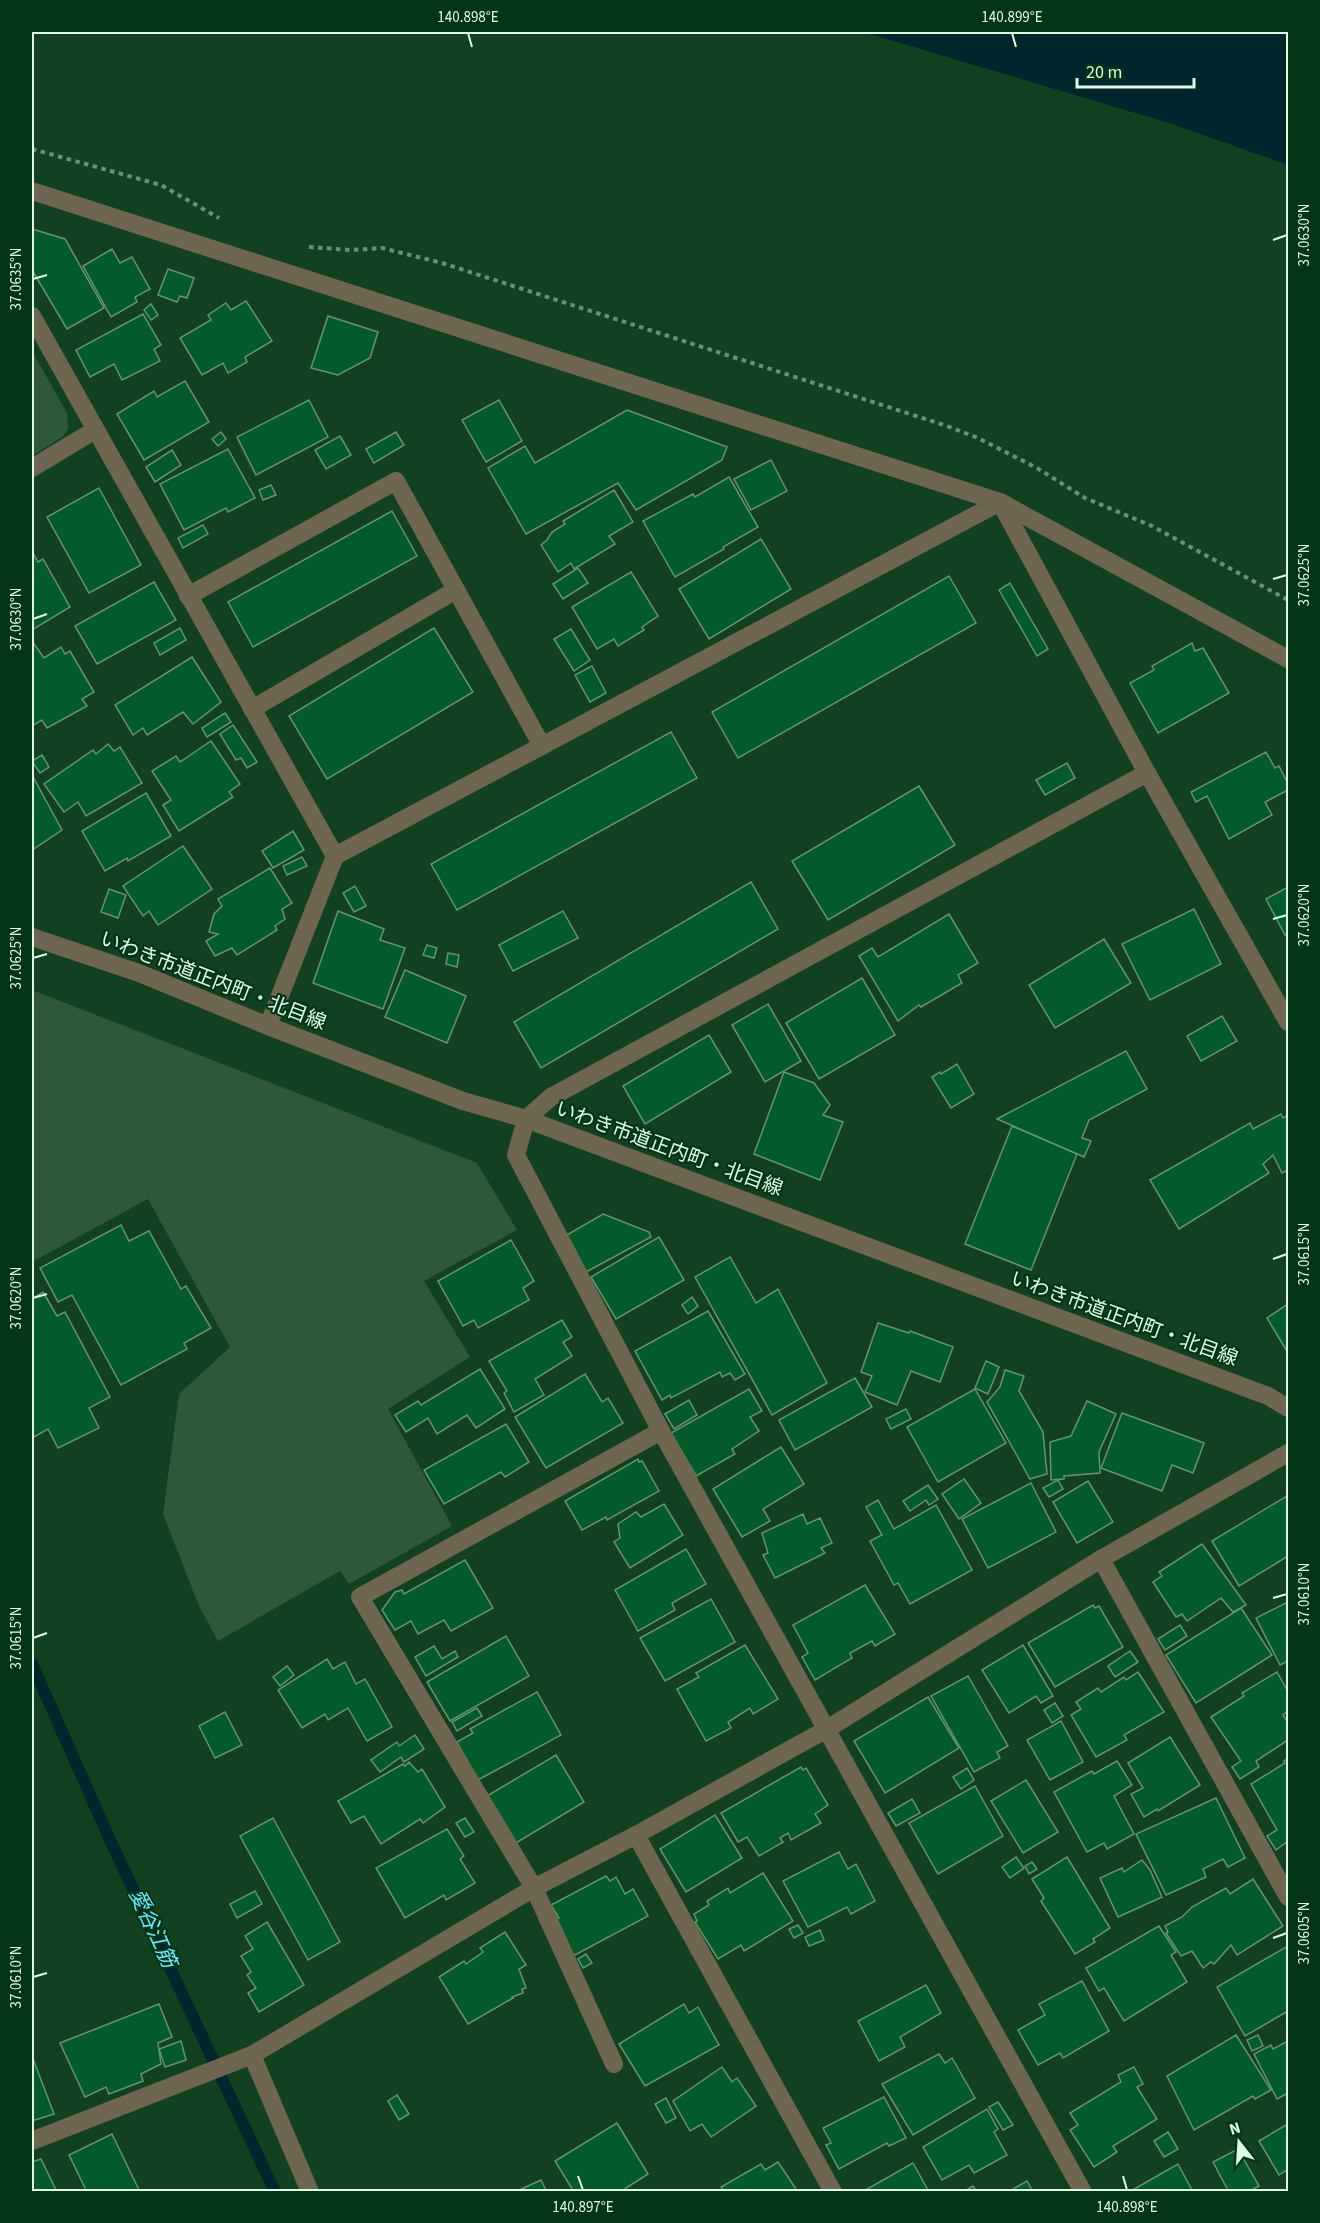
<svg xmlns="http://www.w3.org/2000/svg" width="1320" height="2223" font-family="'Source Sans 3','Noto Sans JP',sans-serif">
  <rect width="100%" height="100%" fill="#114120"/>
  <g fill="#2f5839">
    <polygon points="32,351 67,413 68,429 62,437 32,456"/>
    <polygon points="32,990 477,1163 517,1230 424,1281 470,1357 388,1409 452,1526 349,1584 340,1571 218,1641 199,1606 163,1514 179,1394 230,1347 148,1199 32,1262"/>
  </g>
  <polygon fill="#00262d" points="863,32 1288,32 1288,165 1169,123"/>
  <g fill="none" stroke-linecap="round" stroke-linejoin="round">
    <polyline stroke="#00262d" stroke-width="12" points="32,1664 111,1842 275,2192"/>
  </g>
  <g fill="#025b28" stroke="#65946f" stroke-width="1.5">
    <polygon points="32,229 65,239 104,308 67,329 32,270"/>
    <polygon points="112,249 120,263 132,257 150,289 135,297 137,302 111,317 83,266"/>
    <polygon points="168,269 194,278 187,298 180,296 177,302 158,295"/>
    <polygon points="246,301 272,341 245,357 247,362 228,373 223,363 202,375 180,338 211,320 208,315 226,303 231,310"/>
    <polygon points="151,304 158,315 151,320 144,310"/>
    <polygon points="143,314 161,345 154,349 160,361 122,380 114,364 90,377 76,350"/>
    <polygon points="328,316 378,332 370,358 338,375 311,368"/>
    <polygon points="185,381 209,422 144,460 117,414 154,391 157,397"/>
    <polygon points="309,400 328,437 256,475 237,437"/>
    <polygon points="499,400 522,441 486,462 462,420"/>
    <polygon points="627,410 727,447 722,460 636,510 618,483 526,534 488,468 525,446 535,463"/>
    <polygon points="221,432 226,439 218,446 212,439"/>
    <polygon points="396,432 404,445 374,463 366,449"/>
    <polygon points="340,436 351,455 326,469 315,450"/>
    <polygon points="228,449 255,498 228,512 226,508 184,530 160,484"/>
    <polygon points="172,450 181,465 155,482 146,467"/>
    <polygon points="771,460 787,491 751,510 734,479"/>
    <polygon points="729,477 758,527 723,547 724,549 675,577 643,521 693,494 695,497"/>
    <polygon points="271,485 276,495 263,500 259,490"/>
    <polygon points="99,488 141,565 89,593 47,517"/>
    <polygon points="614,490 633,522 609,536 615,544 574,569 571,563 558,572 541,545 547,540 552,532 565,524 563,521"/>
    <polygon points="392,511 417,556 253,647 228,602"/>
    <polygon points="203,525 208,534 183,548 178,538"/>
    <polygon points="761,539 791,589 709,639 679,589"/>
    <polygon points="33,553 38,562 43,559 70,607 32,630 32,554"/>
    <polygon points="578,568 588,583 563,599 553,584"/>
    <polygon points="631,572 658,616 642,627 644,630 618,646 614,639 597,649 572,607"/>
    <polygon points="949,576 976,623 738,758 712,712"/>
    <polygon points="154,582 176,620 97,664 75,626"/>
    <polygon points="1010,583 1048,649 1037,656 999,590"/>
    <polygon points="180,628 186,640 160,655 154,643"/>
    <polygon points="434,628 473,692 327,779 289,716"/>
    <polygon points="571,629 590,660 574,671 554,639"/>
    <polygon points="32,641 44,658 61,647 65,654 70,651 94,692 82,699 87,706 47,728 42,720 32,726"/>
    <polygon points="1192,643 1195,651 1203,648 1229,693 1158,733 1130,683 1154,670 1152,666"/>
    <polygon points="192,657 221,702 193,724 183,712 147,735 143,728 133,735 115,705"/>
    <polygon points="592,666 606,693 590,702 575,675"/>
    <polygon points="225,713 231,722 207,737 202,728"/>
    <polygon points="233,725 257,762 247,768 241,758 236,760 220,734"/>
    <polygon points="671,732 697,778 457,910 431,864"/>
    <polygon points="211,741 240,784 229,792 233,797 179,831 163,805 171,800 152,771 176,756 180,762"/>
    <polygon points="108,744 114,751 120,747 142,783 86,816 78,802 64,812 44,784 93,750 96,754"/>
    <polygon points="1266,752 1275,768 1279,766 1288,784 1288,790 1265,802 1272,815 1229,839 1207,796 1196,802 1191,792"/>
    <polygon points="42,755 49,767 40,773 32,761"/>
    <polygon points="1067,763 1075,778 1045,795 1036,780"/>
    <polygon points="32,775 62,830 32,850"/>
    <polygon points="919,786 955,845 828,920 792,861"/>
    <polygon points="146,793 171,836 128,861 127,858 105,871 82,831"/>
    <polygon points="293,831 304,850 273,868 262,851"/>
    <polygon points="183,846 212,889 158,925 149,911 143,916 123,886"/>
    <polygon points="302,857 307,866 287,875 283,866"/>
    <polygon points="270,868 292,903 282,909 285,919 275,926 277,930 237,955 232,948 215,956 206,941 218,934 209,932 214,914 222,906 218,899"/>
    <polygon points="751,882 778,929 541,1068 514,1022"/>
    <polygon points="355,886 366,906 354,912 343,893"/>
    <polygon points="1288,887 1288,933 1285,935 1266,899"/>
    <polygon points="109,889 126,895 118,918 101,912"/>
    <polygon points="1194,909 1221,964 1150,1000 1122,944"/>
    <polygon points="338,911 384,929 380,940 405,948 383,1009 313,983"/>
    <polygon points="563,911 578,938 513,971 499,945"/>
    <polygon points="949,914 978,963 958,975 962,983 921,1007 919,1005 898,1021 859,956 872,948 878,957"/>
    <polygon points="1104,939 1131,983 1055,1028 1029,985"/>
    <polygon points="427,945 437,948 434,958 423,955"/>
    <polygon points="448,953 459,955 457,967 446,964"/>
    <polygon points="405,970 466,996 447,1043 385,1017"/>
    <polygon points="862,978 895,1035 819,1079 786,1023"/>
    <polygon points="768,1004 801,1061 765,1082 732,1025"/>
    <polygon points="1222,1016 1237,1041 1201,1061 1187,1036"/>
    <polygon points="709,1035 731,1072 645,1124 623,1086"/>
    <polygon points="1126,1051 1147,1089 1089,1120 1082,1138 1091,1141 1084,1157 997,1119"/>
    <polygon points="957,1064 974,1094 951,1108 932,1077 940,1072 941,1074"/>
    <polygon points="784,1072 814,1083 830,1105 823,1115 843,1122 820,1180 754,1154"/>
    <polygon points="1281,1114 1283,1118 1288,1115 1288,1170 1282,1173 1273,1155 1263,1164 1269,1173 1179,1229 1150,1180 1250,1123 1253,1129"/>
    <polygon points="1012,1126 1077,1154 1031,1270 965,1244"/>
    <polygon points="603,1214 649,1232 651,1237 586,1272 565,1236"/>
    <polygon points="121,1225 129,1241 149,1231 181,1289 186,1286 211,1328 184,1343 187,1349 121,1385 72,1295 58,1302 40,1268"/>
    <polygon points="659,1237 684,1280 616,1319 591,1277"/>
    <polygon points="511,1240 534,1281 523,1288 529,1300 478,1328 474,1320 463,1326 438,1281"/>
    <polygon points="730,1257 756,1303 778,1289 827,1383 772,1415 695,1277"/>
    <polygon points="43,1292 57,1316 65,1312 110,1397 89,1408 99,1428 58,1448 48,1429 32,1438 32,1299"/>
    <polygon points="692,1297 698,1306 688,1314 682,1305"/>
    <polygon points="1288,1304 1288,1353 1267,1318"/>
    <polygon points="708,1311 745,1374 735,1380 730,1373 722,1377 720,1372 671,1398 670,1395 662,1400 635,1351"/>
    <polygon points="562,1320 572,1337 563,1342 572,1356 535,1379 544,1395 514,1412 504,1393 507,1391 489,1361"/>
    <polygon points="878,1323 909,1333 910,1331 953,1347 940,1382 911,1371 897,1405 865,1392 872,1376 861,1372"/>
    <polygon points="986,1361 999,1367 988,1394 975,1388"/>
    <polygon points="480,1369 505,1409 476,1428 467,1415 437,1434 428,1418 406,1432 395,1415 418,1401 421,1405"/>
    <polygon points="1005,1370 1024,1376 1019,1391 1043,1432 1047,1474 1030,1479 987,1402 1000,1387"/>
    <polygon points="585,1374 602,1402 608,1398 623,1423 546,1468 515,1417"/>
    <polygon points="855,1378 872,1407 795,1450 779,1420"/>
    <polygon points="749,1389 762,1411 750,1417 759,1431 732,1449 735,1454 696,1476 671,1433"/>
    <polygon points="975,1389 1006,1443 938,1482 907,1427"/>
    <polygon points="689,1400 697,1415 674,1429 665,1414"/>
    <polygon points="1087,1401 1116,1414 1099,1452 1100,1473 1064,1476 1064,1479 1051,1480 1050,1442 1071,1436"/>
    <polygon points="906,1409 911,1419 891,1429 886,1419"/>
    <polygon points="1122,1413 1204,1443 1193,1473 1172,1465 1162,1491 1101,1468"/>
    <polygon points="506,1424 529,1462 505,1477 501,1472 444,1504 424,1470"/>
    <polygon points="781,1447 804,1484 763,1509 770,1521 742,1537 713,1489"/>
    <polygon points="638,1459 639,1462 642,1461 659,1491 607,1520 606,1517 582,1530 565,1501"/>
    <polygon points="964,1479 981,1503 959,1519 942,1494"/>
    <polygon points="1058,1480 1063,1489 1049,1497 1043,1488"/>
    <polygon points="1088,1481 1113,1522 1077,1543 1053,1502"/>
    <polygon points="1031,1483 1056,1532 988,1568 962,1519"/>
    <polygon points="928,1485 938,1499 929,1505 926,1500 910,1511 903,1501"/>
    <polygon points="1287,1496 1288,1556 1239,1586 1212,1541"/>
    <polygon points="878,1500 894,1529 936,1505 972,1570 910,1604 898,1583 894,1585 870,1541 882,1535 866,1507"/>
    <polygon points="664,1504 683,1535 630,1568 614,1542 620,1538 618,1524 636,1512 641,1517"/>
    <polygon points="803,1514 807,1524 820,1518 832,1543 821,1548 825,1553 775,1578 763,1555 768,1553 762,1533"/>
    <polygon points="1202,1544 1246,1605 1233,1612 1221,1598 1187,1621 1182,1614 1176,1617 1153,1582 1162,1576 1159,1572"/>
    <polygon points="686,1549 706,1584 672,1603 675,1610 638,1631 615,1590"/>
    <polygon points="465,1560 493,1608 451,1631 444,1620 418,1634 411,1621 395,1630 382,1610 395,1592 402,1590 404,1594"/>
    <polygon points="865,1585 895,1634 875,1646 872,1641 850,1653 852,1658 815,1680 802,1657 808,1653 793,1625"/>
    <polygon points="711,1599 735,1642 665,1681 640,1638"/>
    <polygon points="1288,1602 1288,1661 1280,1665 1256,1618"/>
    <polygon points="1093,1605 1095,1608 1099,1606 1123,1647 1055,1687 1028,1643"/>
    <polygon points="1241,1608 1272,1655 1196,1703 1166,1655"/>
    <polygon points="1180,1625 1187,1636 1165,1650 1158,1639"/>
    <polygon points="506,1636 529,1676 450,1721 427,1682"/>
    <polygon points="745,1645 778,1699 753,1714 750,1708 728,1722 731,1728 706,1741 677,1689 699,1677 696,1673"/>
    <polygon points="1023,1645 1053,1696 1041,1703 1036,1696 1009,1713 982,1670"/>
    <polygon points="434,1646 442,1659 455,1651 458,1657 426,1676 415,1657"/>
    <polygon points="1130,1651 1138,1662 1115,1677 1108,1666"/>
    <polygon points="327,1659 333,1669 345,1662 356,1684 365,1679 392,1727 367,1741 348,1708 328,1720 325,1714 302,1728 278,1690"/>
    <polygon points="287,1666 294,1675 280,1686 273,1677"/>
    <polygon points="1138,1672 1164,1712 1124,1735 1127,1740 1096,1757 1071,1715 1081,1709 1076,1702 1098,1688 1101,1692 1124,1677 1126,1680"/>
    <polygon points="1277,1672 1288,1692 1288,1711 1283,1715 1288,1723 1288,1740 1256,1761 1259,1767 1240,1779 1232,1767 1241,1761 1211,1717 1244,1696 1242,1693"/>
    <polygon points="968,1676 1008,1746 997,1752 1000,1758 974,1772 931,1696"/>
    <polygon points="537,1692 561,1735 478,1780 457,1742 473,1733 470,1729"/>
    <polygon points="928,1697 959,1748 885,1793 854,1741"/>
    <polygon points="1055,1703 1063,1716 1052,1723 1044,1710"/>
    <polygon points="477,1708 482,1716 457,1731 452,1722"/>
    <polygon points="225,1712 242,1745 215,1758 199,1726"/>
    <polygon points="1061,1721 1083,1762 1050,1780 1027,1740"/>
    <polygon points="415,1735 424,1749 404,1762 401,1757 380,1772 371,1760 397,1742 399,1746"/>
    <polygon points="1170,1737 1200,1785 1158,1811 1157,1809 1144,1817 1131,1794 1143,1788 1128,1763"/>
    <polygon points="556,1755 584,1802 516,1843 487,1796"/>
    <polygon points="1288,1758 1288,1841 1276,1850 1267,1836 1277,1830 1251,1784 1285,1763 1284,1761"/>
    <polygon points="1117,1761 1132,1785 1114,1796 1134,1834 1107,1849 1104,1843 1087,1852 1054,1792 1092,1771 1094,1774"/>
    <polygon points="409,1762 418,1772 422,1769 445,1807 423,1823 420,1819 381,1844 364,1816 351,1823 338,1801 403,1764 405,1766"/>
    <polygon points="801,1767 803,1770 806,1768 828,1805 815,1814 821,1823 791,1840 788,1833 780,1838 783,1842 759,1856 747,1837 738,1842 721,1813"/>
    <polygon points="967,1768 974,1780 961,1789 953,1777"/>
    <polygon points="1026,1780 1058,1832 1023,1853 991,1801"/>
    <polygon points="975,1786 1003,1836 938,1874 909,1823"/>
    <polygon points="1216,1798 1245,1858 1228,1867 1223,1859 1203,1869 1206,1877 1166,1895 1136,1834"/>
    <polygon points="912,1799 920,1813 896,1826 888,1813"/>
    <polygon points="715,1815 742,1858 686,1892 660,1849"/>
    <polygon points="273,1818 340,1942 308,1960 240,1836"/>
    <polygon points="465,1818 474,1832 465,1837 456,1823"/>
    <polygon points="447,1829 464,1856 460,1859 475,1883 446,1900 444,1895 405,1918 376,1868"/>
    <polygon points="839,1852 848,1869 856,1864 875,1901 851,1914 847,1907 808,1927 783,1881"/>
    <polygon points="1016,1857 1024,1868 1010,1878 1002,1867"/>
    <polygon points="1067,1857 1110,1928 1093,1939 1095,1942 1075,1954 1041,1901 1044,1898 1032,1879"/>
    <polygon points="1142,1860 1150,1870 1162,1897 1118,1917 1100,1878 1122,1868 1124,1872"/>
    <polygon points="1032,1862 1037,1869 1029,1874 1025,1866"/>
    <polygon points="763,1873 793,1921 744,1951 741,1945 718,1959 695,1922 697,1921 694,1914 709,1905 707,1901 728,1888 730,1893"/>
    <polygon points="606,1876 610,1881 616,1877 625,1894 633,1889 648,1916 573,1956 553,1921 559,1918 551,1905"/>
    <polygon points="1253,1879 1283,1926 1237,1955 1231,1945 1214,1964 1211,1962 1203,1968 1192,1951 1181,1956 1166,1933 1168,1932 1165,1926 1182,1917 1192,1907 1226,1888 1230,1894"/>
    <polygon points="255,1891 262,1904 237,1918 230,1904"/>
    <polygon points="267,1922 304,1985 259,2012 248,1993 256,1988 247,1975 251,1972 241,1956 253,1949 245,1936"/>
    <polygon points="798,1925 803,1933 794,1938 789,1929"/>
    <polygon points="1159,1926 1176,1952 1171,1955 1187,1982 1124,2021 1104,1988 1099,1991 1086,1968"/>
    <polygon points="820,1930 824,1940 809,1946 805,1937"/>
    <polygon points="505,1932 526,1965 519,1969 526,1988 522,1989 523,1993 512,1997 513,1998 468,2024 439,1977 464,1961 466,1964 483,1952 480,1948"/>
    <polygon points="1288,1946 1288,2011 1245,2036 1217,1987"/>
    <polygon points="586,1954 592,1963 583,1968 578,1959"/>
    <polygon points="1082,1981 1109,2031 1063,2058 1060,2053 1038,2065 1018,2030 1045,2015 1039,2004"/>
    <polygon points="926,1985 941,2013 900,2037 905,2047 879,2061 858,2021"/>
    <polygon points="159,2004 172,2037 158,2043 161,2064 141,2074 143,2081 109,2094 106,2087 85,2097 60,2043"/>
    <polygon points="684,2004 689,2013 698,2007 719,2045 645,2086 619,2044"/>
    <polygon points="1236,2035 1271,2090 1255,2099 1253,2096 1194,2130 1167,2076"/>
    <polygon points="1258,2035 1263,2046 1252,2051 1247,2040"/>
    <polygon points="181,2041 186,2060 165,2067 159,2049"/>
    <polygon points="1288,2041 1288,2093 1277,2099 1254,2054 1271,2045 1273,2049"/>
    <polygon points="939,2054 945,2063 952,2058 975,2098 913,2135 882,2084"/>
    <polygon points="32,2056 54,2114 32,2121"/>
    <polygon points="722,2067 732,2082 737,2078 756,2106 711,2137 702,2124 690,2131 673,2101"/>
    <polygon points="1134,2067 1143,2084 1137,2087 1157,2119 1113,2146 1117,2152 1094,2167 1070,2130 1078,2125 1070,2113 1121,2082 1118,2075"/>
    <polygon points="397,2095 409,2114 399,2120 388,2101"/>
    <polygon points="884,2097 906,2138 889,2146 887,2143 839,2169 826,2145 831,2143 823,2128"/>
    <polygon points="666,2098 676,2118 666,2123 655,2104"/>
    <polygon points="998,2102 1013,2125 1003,2130 989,2107"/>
    <polygon points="987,2109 998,2129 994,2132 1007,2155 974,2173 969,2165 942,2180 923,2147"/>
    <polygon points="617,2123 648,2174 620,2192 574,2192 555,2161"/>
    <polygon points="1286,2125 1288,2130 1288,2169 1279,2175 1259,2141"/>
    <polygon points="1168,2132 1178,2149 1164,2157 1154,2141"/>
    <polygon points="112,2134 140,2192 87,2192 69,2155"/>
    <polygon points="1238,2149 1259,2186 1248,2192 1229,2192 1213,2162"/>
    <polygon points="41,2159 57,2192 32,2192 32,2162"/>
    <polygon points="778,2162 798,2192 724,2192 721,2187 761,2164 765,2170"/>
    <polygon points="913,2163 929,2192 862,2192"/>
    <polygon points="1178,2164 1193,2192 1129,2192"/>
    <polygon points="541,2180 547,2192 515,2192"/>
    <polygon points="1027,2181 1033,2192 1008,2192"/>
    <polygon points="973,2186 977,2192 963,2192"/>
  </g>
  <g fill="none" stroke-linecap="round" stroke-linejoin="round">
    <g stroke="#6a9074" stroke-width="4" stroke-dasharray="4.5 4.5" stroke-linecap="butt">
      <polyline points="32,149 161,185 219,218"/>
      <polyline points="309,247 351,250 382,248 442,263 947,426 978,438 1037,468 1085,498 1152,526 1288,600"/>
    </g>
    <g stroke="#6e6651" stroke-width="18">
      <polyline points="32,191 1000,502 1288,659"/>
      <polyline points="32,316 335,856 268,1026"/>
      <polyline points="32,468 95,430"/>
      <polyline points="188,596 396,481 542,746"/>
      <polyline points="252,709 456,590"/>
      <polyline points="335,856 1000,502 1147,773 1288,1022"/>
      <polyline points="32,937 139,973 268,1026 463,1101 526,1119 1268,1396 1288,1408"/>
      <polyline points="1101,1559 1288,1897"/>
      <polyline points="636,1835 833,2192"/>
      <polyline points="252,2055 310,2192"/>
      <polyline points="614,2064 534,1888 360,1597 661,1431"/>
      <polyline points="32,2141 252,2055 534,1888 636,1835 827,1729 1101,1559 1288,1453"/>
      <polyline points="1083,2192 661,1431 516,1155 526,1119 551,1097 1147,773"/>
    </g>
  </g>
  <path fill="none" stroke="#e1fae5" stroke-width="2" d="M468,33L472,47M1012,33L1016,47M1273,240L1287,235M33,279L47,275M1273,579L1287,575M33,619L47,614M1273,919L1287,915M33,958L47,954M1273,1259L1287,1254M33,1298L47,1294M1273,1598L1287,1594M33,1638L47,1633M1273,1938L1287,1933M33,1977L47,1973M578,2176L583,2190M1123,2176L1127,2190"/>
  <g text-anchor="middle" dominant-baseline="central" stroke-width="4.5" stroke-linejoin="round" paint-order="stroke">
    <g font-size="20" fill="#e1fae5" stroke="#033616">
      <text transform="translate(213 981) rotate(21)">いわき市道正内町・北目線</text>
      <text transform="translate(669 1149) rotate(20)">いわき市道正内町・北目線</text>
      <text transform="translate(1124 1319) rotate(20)">いわき市道正内町・北目線</text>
    </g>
    <g font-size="21" font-style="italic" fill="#6ee9fe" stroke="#033616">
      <text transform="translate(153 1928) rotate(65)">愛谷江筋</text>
    </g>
  </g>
  <rect width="1320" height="2223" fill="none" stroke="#033616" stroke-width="66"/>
  <g transform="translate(1239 2142) rotate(343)" stroke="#033616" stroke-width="4.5" paint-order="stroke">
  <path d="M0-4.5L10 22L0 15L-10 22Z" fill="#e1fae5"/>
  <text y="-9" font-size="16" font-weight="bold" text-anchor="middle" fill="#e1fae5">N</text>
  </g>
  <path d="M1077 78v9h117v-9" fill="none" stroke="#e1fae5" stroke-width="3"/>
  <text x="1086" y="78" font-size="18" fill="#e1fae5" stroke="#033616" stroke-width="4.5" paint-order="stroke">20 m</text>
  <rect x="33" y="33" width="1254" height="2157" fill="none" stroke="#e1fae5" stroke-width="2"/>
  <g font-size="15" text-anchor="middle" fill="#e1fae5">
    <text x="468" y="22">140.898°E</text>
    <text x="1012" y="22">140.899°E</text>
    <text transform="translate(1304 235) rotate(-90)" y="5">37.0630°N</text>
    <text transform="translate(16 279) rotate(-90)" y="5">37.0635°N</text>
    <text transform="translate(1304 575) rotate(-90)" y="5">37.0625°N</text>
    <text transform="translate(16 619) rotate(-90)" y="5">37.0630°N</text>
    <text transform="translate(1304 915) rotate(-90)" y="5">37.0620°N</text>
    <text transform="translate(16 958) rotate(-90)" y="5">37.0625°N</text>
    <text transform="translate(1304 1254) rotate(-90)" y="5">37.0615°N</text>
    <text transform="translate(16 1298) rotate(-90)" y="5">37.0620°N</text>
    <text transform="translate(1304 1594) rotate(-90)" y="5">37.0610°N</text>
    <text transform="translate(16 1638) rotate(-90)" y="5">37.0615°N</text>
    <text transform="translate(1304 1933) rotate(-90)" y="5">37.0605°N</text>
    <text transform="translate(16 1977) rotate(-90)" y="5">37.0610°N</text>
    <text x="583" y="2212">140.897°E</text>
    <text x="1127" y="2212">140.898°E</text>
  </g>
</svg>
